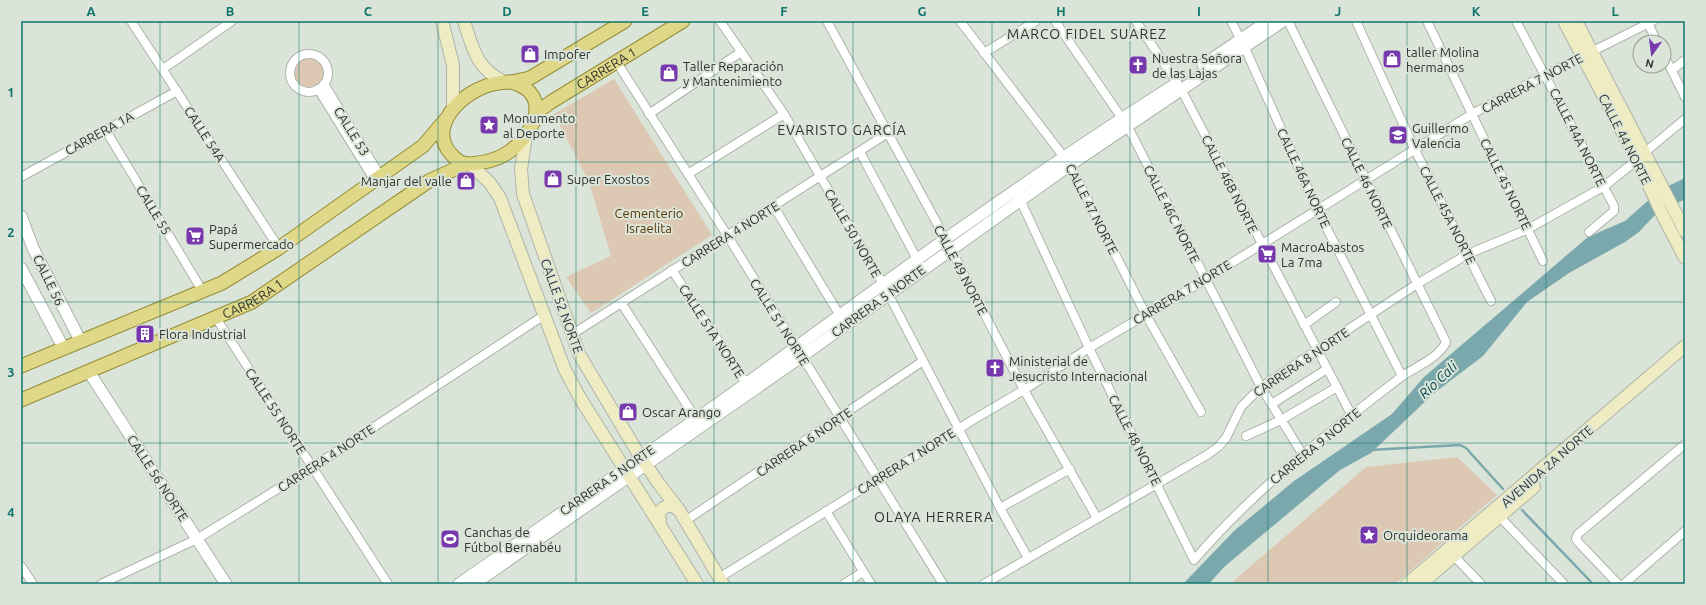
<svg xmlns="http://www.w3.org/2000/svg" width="1706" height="605" font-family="Ubuntu,sans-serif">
  <rect width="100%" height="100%" fill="#dbe4d8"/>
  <g fill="#dcc8b3">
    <circle cx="309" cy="73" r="19"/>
    <polygon points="614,79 712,235 591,313 566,277 611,256 589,182 554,114"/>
    <polygon points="1457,457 1497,495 1395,584 1230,584 1366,467"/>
  </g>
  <polygon fill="#7ba8ad" points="1685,178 1685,199 1655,215 1639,232 1625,242 1569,273 1527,302 1483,356 1433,394 1371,453 1340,470 1224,567 1209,584 1183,584 1235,530 1294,481 1392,414 1424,377 1588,237 1625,221 1660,190"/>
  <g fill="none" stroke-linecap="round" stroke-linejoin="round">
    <g stroke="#7ba8ad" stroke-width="2.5">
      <polyline points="1370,450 1460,445 1466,448 1503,489"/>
      <polyline points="1522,510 1593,584"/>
    </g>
    <defs>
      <g id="minor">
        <polyline points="131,21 279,248"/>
        <polyline points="720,21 784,114 883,284 1000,508 1028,558"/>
        <polyline points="827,21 946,240 1024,390 1097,518"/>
        <polyline points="960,21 1070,165 1146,315 1201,412"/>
        <polyline points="1055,21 1128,127 1261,387 1303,455"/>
        <polyline points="1136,21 1181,89 1352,416"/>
        <polyline points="1231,21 1244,46 1317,209 1402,376"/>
        <polyline points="1356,21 1415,150 1491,301"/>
        <polyline points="1427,21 1543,261"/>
        <polyline points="1516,21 1614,206 1614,211 1589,232"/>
        <polyline points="1647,21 1657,42"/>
        <polyline points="984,53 1036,21"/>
        <circle cx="309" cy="73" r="19"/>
        <polyline points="1664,55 1685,97"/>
        <polyline points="616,61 727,235 943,584"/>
        <polyline points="163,69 232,21"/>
        <polyline points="1672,70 1685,60"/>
        <polyline points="324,84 381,177"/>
        <polyline points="318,89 375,181"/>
        <polyline points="649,114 741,52"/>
        <polyline points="105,129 203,292"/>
        <polyline points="860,152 919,263"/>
        <polyline points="1644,153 1685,119"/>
        <polyline points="688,174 784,114"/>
        <polyline points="21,177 177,91"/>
        <path d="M1018,195L1089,348L1194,560C1241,505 1296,459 1353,414C1369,402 1385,389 1401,377C1415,367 1439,358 1446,342L1288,21"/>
        <polyline points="774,207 842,319"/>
        <polyline points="672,270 749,388"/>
        <polyline points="622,304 696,419"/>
        <polyline points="216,318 388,584"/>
        <polyline points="1304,325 1336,302"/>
        <polyline points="571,335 888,133"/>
        <polyline points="1272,404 1327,369"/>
        <polyline points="1246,436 1281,420 1337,387"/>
        <polyline points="1000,508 1070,469"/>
        <polyline points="826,511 871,584"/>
        <polyline points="1497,514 1564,584"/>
        <polyline points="685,521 923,361"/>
        <polyline points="1451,553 1481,584"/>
        <polyline points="21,566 33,584"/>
        <polyline points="719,578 976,418 1024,390 1089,348 1188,290 1472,114 1545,75 1653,21"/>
        <polyline points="101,584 197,539 313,467 543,316"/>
        <polyline points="844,584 863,572"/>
        <polyline points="984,584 1207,455 1218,447 1226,438 1241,407 1261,387 1417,284 1468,254 1528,229 1603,187 1637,160"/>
        <polyline points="1618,584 1579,543 1576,539 1578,534 1685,444"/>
        <polyline points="1624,584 1685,531"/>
      </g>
      <g id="tertiary">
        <polyline points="1203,65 1268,21"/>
        <polyline points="21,216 33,248 81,342"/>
        <polyline points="21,268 64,349"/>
        <polyline points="89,372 226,584"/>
        <path d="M459,584C555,517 652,451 747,383C888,280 1028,177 1176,84"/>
        <polyline points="474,584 801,357 1070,165 1283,21"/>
      </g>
      <g id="secondary">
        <polyline points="442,21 453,65 453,109"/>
        <path d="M464,21C473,49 476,68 504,82"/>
        <polyline points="1564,21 1637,160 1665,220 1685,258"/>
        <polyline points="1576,21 1685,231"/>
        <polyline points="526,136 521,169 523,194 579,354 638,453 659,484 679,510 723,584"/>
        <polyline points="470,164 490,183 500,198 565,370 580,398 697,584"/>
        <polyline points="660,523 659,513 663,508 671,505 679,510"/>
        <polyline points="1407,584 1685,346"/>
        <polyline points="1421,584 1534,487"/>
      </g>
      <g id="primary">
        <path d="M511,82C556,94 532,139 504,155C494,161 482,163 469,164C462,164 455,159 451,154C429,130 456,99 479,89C489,84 500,82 511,82Z"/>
        <polyline points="511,82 530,78 625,21"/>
        <path id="s1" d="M534,120L540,110L551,102L683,21"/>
        <polyline points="21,366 222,283 279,248 423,146 446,119"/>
        <path id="s2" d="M21,400L252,302L429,181L466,164"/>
      </g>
    </defs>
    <use href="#minor" stroke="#adb5aa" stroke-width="10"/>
    <use href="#tertiary" stroke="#adb5aa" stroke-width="13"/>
    <use href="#secondary" stroke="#adb5aa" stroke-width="14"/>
    <use href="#primary" stroke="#948d34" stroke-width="15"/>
    <use href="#minor" stroke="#fff" stroke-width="8"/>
    <use href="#tertiary" stroke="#fff" stroke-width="11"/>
    <use href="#secondary" stroke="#efecc3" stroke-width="12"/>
    <use href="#primary" stroke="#dfd888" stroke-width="13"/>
  </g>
  <path fill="none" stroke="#0f766e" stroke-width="1" stroke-opacity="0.55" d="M160,21V584M299,21V584M438,21V584M576,21V584M714,21V584M853,21V584M992,21V584M1130,21V584M1268,21V584M1407,21V584M1546,21V584M21,162H1685M21,302H1685M21,443H1685"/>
  <defs>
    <symbol id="shop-square" viewBox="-11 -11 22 22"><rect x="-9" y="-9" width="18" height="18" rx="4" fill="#7738ae" stroke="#dbe4d8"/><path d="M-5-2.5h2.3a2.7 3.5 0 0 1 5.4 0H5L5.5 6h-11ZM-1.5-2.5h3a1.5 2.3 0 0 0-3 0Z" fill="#fff"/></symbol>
    <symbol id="church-square" viewBox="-11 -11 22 22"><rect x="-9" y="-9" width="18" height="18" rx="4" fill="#7738ae" stroke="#dbe4d8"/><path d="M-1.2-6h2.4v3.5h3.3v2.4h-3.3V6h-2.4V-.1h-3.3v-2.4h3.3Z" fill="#fff"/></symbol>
    <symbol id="sight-square" viewBox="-11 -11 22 22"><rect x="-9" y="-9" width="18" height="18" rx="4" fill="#7738ae" stroke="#dbe4d8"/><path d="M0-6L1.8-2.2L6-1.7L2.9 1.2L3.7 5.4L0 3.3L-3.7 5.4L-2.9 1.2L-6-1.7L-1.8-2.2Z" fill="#fff"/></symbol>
    <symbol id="school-square" viewBox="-11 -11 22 22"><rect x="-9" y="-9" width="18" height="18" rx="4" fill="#7738ae" stroke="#dbe4d8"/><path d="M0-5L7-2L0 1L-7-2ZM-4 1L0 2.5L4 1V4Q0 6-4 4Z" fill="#fff"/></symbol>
    <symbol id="supermarket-square" viewBox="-11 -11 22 22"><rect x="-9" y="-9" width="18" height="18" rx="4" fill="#7738ae" stroke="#dbe4d8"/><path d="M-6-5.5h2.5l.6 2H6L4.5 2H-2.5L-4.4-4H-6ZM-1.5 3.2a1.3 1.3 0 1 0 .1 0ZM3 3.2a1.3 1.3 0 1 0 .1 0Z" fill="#fff"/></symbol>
    <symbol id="building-square" viewBox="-11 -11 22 22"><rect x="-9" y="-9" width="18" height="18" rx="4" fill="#7738ae" stroke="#dbe4d8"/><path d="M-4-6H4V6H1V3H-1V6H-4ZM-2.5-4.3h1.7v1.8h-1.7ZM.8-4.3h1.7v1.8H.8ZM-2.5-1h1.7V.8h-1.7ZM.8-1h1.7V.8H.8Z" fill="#fff"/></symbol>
    <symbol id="stadium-square" viewBox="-11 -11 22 22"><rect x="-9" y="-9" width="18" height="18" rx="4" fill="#7738ae" stroke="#dbe4d8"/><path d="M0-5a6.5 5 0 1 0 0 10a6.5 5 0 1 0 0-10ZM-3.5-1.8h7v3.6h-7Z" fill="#fff"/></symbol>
  </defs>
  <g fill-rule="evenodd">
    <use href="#shop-square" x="519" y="43" width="22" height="22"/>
    <use href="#shop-square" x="1381" y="48" width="22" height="22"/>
    <use href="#church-square" x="1127" y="54" width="22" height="22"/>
    <use href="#shop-square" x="658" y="62" width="22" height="22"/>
    <use href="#sight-square" x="478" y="114" width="22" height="22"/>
    <use href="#school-square" x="1387" y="124" width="22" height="22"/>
    <use href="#shop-square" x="542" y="168" width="22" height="22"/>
    <use href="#shop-square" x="455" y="170" width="22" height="22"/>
    <use href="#supermarket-square" x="184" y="225" width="22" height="22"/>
    <use href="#supermarket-square" x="1256" y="243" width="22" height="22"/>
    <use href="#building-square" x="134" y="323" width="22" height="22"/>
    <use href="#church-square" x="984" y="357" width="22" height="22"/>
    <use href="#shop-square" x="617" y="401" width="22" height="22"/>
    <use href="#sight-square" x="1358" y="524" width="22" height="22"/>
    <use href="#stadium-square" x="439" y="528" width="22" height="22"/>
  </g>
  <g text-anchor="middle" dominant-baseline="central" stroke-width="4" stroke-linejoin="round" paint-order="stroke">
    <g font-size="13" fill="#2f322d" stroke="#dbe4d8" text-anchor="start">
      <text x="1406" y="52">taller Molina<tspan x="1406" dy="15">hermanos</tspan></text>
      <text x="544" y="54">Impofer</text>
      <text x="1152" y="58">Nuestra Señora<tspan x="1152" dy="15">de las Lajas</tspan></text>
      <text x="683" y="66">Taller Reparación<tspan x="683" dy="15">y Mantenimiento</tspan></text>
      <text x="503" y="118">Monumento<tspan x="503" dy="15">al Deporte</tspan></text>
      <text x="1412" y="128">Guillermo<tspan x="1412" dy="15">Valencia</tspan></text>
      <text x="567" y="179">Super Exostos</text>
      <text x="452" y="181" text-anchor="end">Manjar del valle</text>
      <text x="209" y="229">Papá<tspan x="209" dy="15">Supermercado</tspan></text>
      <text x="1281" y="247">MacroAbastos<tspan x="1281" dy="15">La 7ma</tspan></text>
      <text x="159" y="334">Flora Industrial</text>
      <text x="1009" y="361">Ministerial de<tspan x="1009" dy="15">Jesucristo Internacional</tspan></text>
      <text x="642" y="412">Oscar Arango</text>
      <text x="464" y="532">Canchas de<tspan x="464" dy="15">Fútbol Bernabéu</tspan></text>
      <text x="1383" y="535">Orquideorama</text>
    </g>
    <g font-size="13" fill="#2f322d" stroke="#dbe4d8">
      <text stroke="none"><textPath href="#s1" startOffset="90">CARRERA 1</textPath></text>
      <text transform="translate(1532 83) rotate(-28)">CARRERA 7 NORTE</text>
      <text transform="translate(352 131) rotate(58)">CALLE 53</text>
      <text transform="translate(99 133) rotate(-29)">CARRERA 1A</text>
      <text transform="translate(205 134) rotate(57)">CALLE 54A</text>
      <text transform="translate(1578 137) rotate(63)">CALLE 44A NORTE</text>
      <text transform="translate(1625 139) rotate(63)">CALLE 44 NORTE</text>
      <text transform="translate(1304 178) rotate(65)">CALLE 46A NORTE</text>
      <text transform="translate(1367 183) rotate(64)">CALLE 46 NORTE</text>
      <text transform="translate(1230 184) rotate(63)">CALLE 46B NORTE</text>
      <text transform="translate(1506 184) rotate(64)">CALLE 45 NORTE</text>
      <text transform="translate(1092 209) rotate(63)">CALLE 47 NORTE</text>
      <text transform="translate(154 210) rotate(59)">CALLE 55</text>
      <text transform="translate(1172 214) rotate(63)">CALLE 46C NORTE</text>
      <text transform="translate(1448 215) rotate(63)">CALLE 45A NORTE</text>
      <text transform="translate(853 233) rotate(60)">CALLE 50 NORTE</text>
      <text transform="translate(730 234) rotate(-32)">CARRERA 4 NORTE</text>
      <text transform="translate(961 270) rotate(62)">CALLE 49 NORTE</text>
      <text transform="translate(49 280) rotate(64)">CALLE 56</text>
      <text transform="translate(1182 292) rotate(-31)">CARRERA 7 NORTE</text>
      <text stroke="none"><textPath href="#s2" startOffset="253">CARRERA 1</textPath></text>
      <text transform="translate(878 301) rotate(-36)">CARRERA 5 NORTE</text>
      <text transform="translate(562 306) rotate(70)">CALLE 52 NORTE</text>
      <text transform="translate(780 322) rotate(58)">CALLE 51 NORTE</text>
      <text transform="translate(712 331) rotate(57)">CALLE 51A NORTE</text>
      <text transform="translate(1301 362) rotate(-34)">CARRERA 8 NORTE</text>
      <text transform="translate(276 411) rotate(57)">CALLE 55 NORTE</text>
      <text transform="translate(1135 440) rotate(63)">CALLE 48 NORTE</text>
      <text transform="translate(804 442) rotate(-34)">CARRERA 6 NORTE</text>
      <text transform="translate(1315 446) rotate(-39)">CARRERA 9 NORTE</text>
      <text transform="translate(326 458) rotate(-33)">CARRERA 4 NORTE</text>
      <text transform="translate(906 461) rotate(-32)">CARRERA 7 NORTE</text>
      <text transform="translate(1547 466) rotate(-41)">AVENIDA 2A NORTE</text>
      <text transform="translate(158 478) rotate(57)">CALLE 56 NORTE</text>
      <text transform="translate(607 480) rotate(-35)">CARRERA 5 NORTE</text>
    </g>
    <g font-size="13" fill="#593600" stroke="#dbe4d8">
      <text x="649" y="213">Cementerio<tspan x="649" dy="15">Israelita</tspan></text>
    </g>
    <g font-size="14" letter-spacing="1" fill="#2f322d" stroke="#dbe4d8">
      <text x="1087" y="34">MARCO FIDEL SUAREZ</text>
      <text x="842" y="130">EVARISTO GARCÍA</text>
      <text x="934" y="517">OLAYA HERRERA</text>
    </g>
    <g font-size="14" font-style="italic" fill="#00474e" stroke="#dbe4d8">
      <text transform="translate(1438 380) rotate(-43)">Río Cali</text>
    </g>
  </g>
  <rect width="1706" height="605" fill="none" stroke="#dbe4d8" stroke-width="44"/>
  <g transform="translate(1652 54) rotate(194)"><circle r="19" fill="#dbe4d8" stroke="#969d94"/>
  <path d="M0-3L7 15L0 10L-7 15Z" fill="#7738ae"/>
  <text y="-6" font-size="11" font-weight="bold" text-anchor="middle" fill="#2f322d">N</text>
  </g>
  <rect x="22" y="22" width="1662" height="561" fill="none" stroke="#0f766e" stroke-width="1.5"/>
  <g font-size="13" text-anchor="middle" font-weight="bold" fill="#0f766e">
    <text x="91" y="16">A</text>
    <text x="230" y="16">B</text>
    <text x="368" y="16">C</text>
    <text x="507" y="16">D</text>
    <text x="645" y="16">E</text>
    <text x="784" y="16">F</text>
    <text x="922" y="16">G</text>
    <text x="1061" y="16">H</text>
    <text x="1199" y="16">I</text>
    <text x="1338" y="16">J</text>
    <text x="1476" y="16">K</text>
    <text x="1615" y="16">L</text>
    <text x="11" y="97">1</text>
    <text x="11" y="237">2</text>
    <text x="11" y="377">3</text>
    <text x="11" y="517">4</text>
  </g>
</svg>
